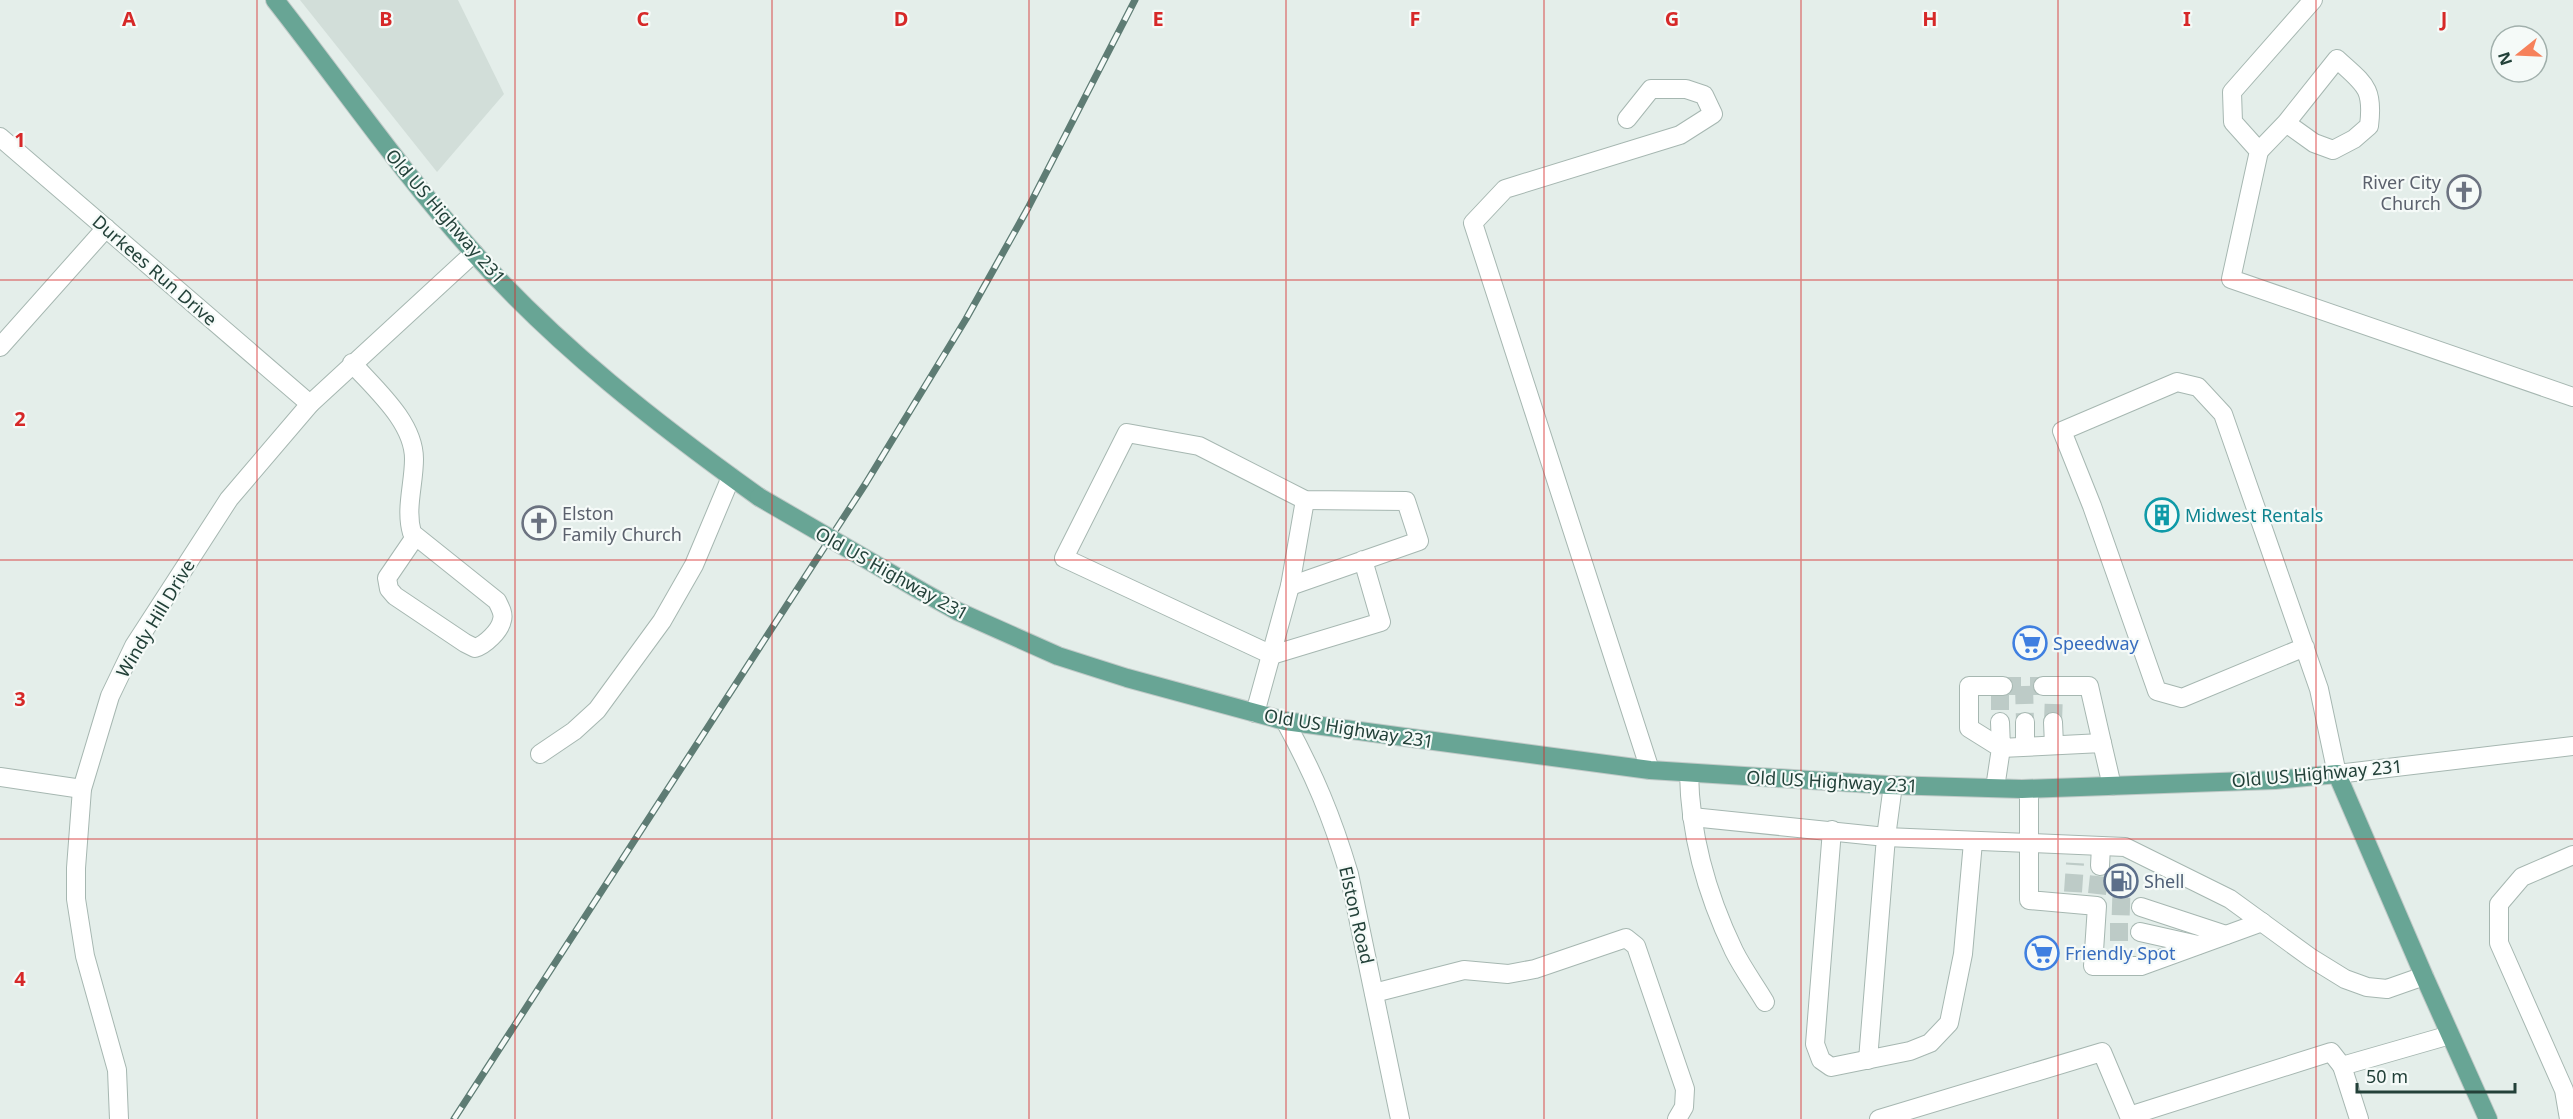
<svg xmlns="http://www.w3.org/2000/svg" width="2573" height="1119" font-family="'Noto Sans',sans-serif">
  <rect width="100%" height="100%" fill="#e4eeea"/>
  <polygon fill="#d2ded9" points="300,0 458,0 504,94 437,172"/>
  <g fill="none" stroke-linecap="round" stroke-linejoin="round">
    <g stroke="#bdcbc7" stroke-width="18" stroke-dasharray="18 9" stroke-linecap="butt">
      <polyline points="2003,686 2043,686"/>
      <polyline points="2024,686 2025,722"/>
      <polyline points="2000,692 2000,722"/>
      <polyline points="2053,722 2054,694"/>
      <polyline points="2073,892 2075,863"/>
      <polyline points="2097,894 2100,866"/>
      <polyline points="2112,906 2141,907"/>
      <polyline points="2110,932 2140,932"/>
    </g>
    <defs>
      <g id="minor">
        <polyline points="2313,0 2232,92 2233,122 2259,151 2231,279 2573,397"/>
        <polyline points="1627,119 1651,89 1686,89 1704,95 1713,114 1680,135 1505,189 1473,223 1650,770"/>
        <polyline points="0,137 310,404"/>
        <path d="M2259,151L2286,123L2337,59C2364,84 2374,87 2369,126L2354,139L2333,150L2314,143L2286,123"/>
        <polyline points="0,347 106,228"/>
        <path d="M352,363C375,389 414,422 414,459C414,484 405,509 412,533L497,601C500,607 504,614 502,620C500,631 485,645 475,648L465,643L395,596L389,589L387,578L415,537"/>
        <polyline points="1290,586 1419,541 1406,501 1305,500 1199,446 1127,433 1064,558 1272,655 1381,622 1363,560"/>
        <polyline points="2305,647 2182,698 2157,691 2092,506 2062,431 2177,382 2198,387 2223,414 2319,689 2337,774 2573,746"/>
        <polyline points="2043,686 2089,686 2102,743"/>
        <polyline points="1255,713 1290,586 1305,500"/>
        <path d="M1285,721C1314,774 1332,817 1349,874L1400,1119"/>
        <polyline points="2000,722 2001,748 2102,743 2112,786"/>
        <polyline points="2025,722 2025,746"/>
        <polyline points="2053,722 2054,745"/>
        <polyline points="540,754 574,731 597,710 662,621 694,565 731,477"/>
        <path d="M1689,773C1690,834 1707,895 1734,951C1743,969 1755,985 1765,1002"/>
        <polyline points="0,777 82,789"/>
        <polyline points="1893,785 1886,837 2125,847 2230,899 2311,958 2345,979 2367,987 2387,989 2424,976"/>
        <polyline points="1995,788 2001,748 1969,728 1969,686 2003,686"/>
        <polyline points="2029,789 2029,900 2097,906 2093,966 2141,966 2262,922"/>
        <polyline points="1692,817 1886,837 1868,1060"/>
        <polyline points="1832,830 1815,1044 1821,1060 1831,1067 1910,1051 1930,1043 1949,1023 1963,954 1973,842"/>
        <polyline points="2100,866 2101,846"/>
        <polyline points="2141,907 2226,935"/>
        <polyline points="2140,932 2198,945"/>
        <polyline points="1374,993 1464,970 1508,974 1535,969 1626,938 1636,946 1685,1089 1684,1107 1677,1119"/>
        <polyline points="119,1119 117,1070 85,956 76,899 76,868 82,789 110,696 134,646 229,499 310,404 474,253"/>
        <polyline points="1879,1119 2102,1052 2129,1116 2331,1052 2342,1066"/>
        <polyline points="2359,1119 2342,1066 2450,1035"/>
        <polyline points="2569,1119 2564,1090 2499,943 2499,904 2522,877 2573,855"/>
      </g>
      <g id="major">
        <path d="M275,0C341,84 402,173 474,253C558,347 657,424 759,497"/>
        <polyline points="921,591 957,611 1058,656 1127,678 1285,721 1650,770 1888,785 2022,789 2275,780 2337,774 2424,976 2488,1119"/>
      </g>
    </defs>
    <use href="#minor" stroke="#a6b7b1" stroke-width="20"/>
    <use href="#major" stroke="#c1cac8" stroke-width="20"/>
    <use href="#minor" stroke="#fff" stroke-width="18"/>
    <use href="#major" stroke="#68a595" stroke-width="18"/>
    <defs>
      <polyline id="rail" points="454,1119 866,483 966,319 1028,208 1135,0"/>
    </defs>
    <use href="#rail" stroke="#5e7c74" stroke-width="7"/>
    <use href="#rail" stroke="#f5faf8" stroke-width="4.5" stroke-dasharray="14" stroke-linecap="butt"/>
    <defs>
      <polyline id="major-bridge" points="759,497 921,591"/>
    </defs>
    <use href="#major-bridge" stroke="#c1cac8" stroke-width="20" stroke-linecap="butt"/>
    <use href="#major-bridge" stroke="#68a595" stroke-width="18"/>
  </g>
  <path fill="none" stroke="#d62828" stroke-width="1.5" stroke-opacity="0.55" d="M257,0V1119M515,0V1119M772,0V1119M1029,0V1119M1286,0V1119M1544,0V1119M1801,0V1119M2058,0V1119M2316,0V1119M0,280H2573M0,560H2573M0,839H2573"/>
  <defs>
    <symbol id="church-ring" viewBox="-11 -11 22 22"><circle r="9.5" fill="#f5faf8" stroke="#6b7280" stroke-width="1.5"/><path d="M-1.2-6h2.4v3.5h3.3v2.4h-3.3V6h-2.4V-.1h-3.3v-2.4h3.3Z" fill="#6b7280"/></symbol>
    <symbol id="building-ring" viewBox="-11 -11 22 22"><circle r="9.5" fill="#f5faf8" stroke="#0f9aa8" stroke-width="1.5"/><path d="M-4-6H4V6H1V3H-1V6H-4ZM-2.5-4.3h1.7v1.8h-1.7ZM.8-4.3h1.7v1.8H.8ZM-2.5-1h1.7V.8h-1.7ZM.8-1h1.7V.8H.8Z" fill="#0f9aa8"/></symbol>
    <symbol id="supermarket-ring" viewBox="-11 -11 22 22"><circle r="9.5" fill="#f5faf8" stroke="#3f7fe0" stroke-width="1.5"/><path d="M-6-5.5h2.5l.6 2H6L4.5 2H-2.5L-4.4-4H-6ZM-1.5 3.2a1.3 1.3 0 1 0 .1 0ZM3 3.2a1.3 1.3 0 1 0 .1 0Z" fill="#3f7fe0"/></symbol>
    <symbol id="fuel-ring" viewBox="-11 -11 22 22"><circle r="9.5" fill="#f5faf8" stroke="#5c6f8a" stroke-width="1.5"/><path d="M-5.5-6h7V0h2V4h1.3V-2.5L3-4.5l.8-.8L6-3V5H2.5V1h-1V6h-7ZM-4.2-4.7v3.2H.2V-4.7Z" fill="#5c6f8a"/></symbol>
  </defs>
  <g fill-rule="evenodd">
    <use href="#church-ring" x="2445" y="173" width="38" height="38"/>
    <use href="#building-ring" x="2143" y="496" width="38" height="38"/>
    <use href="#church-ring" x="520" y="504" width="38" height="38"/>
    <use href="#supermarket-ring" x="2011" y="624" width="38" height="38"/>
    <use href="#fuel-ring" x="2102" y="862" width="38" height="38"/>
    <use href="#supermarket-ring" x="2023" y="934" width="38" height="38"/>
  </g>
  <g text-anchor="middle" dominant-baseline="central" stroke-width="4.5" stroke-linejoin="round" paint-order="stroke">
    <g font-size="18" fill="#5b616d" stroke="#f5faf8" text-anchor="end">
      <text x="2441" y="182">River City<tspan x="2441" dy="21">Church</tspan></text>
      <text x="562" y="513" text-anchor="start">Elston<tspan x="562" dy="21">Family Church</tspan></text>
    </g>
    <g font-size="18" fill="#234139" stroke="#f5faf8">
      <text transform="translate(446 216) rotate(49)">Old US Highway 231</text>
      <text transform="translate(155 270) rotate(41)">Durkees Run Drive</text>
      <text transform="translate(892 573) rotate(29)">Old US Highway 231</text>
      <text transform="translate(155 618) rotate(-59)">Windy Hill Drive</text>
      <text transform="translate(1349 728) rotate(9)">Old US Highway 231</text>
      <text transform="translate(2317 773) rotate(-5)">Old US Highway 231</text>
      <text transform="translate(1832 781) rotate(3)">Old US Highway 231</text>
      <text transform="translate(1357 915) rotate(77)">Elston Road</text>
    </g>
    <g font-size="18" fill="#0d838f" stroke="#f5faf8" text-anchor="start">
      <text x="2185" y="515">Midwest Rentals</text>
    </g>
    <g font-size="18" fill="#366cbe" stroke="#f5faf8" text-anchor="start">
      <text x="2053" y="643">Speedway</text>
      <text x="2065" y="953">Friendly Spot</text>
    </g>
    <g font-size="18" fill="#4e5e75" stroke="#f5faf8" text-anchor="start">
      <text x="2144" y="881">Shell</text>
    </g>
  </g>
  <g font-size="20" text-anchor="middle" font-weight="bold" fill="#d62828" stroke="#f5faf8" stroke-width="4.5" stroke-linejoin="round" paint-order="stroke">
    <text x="129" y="26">A</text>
    <text x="386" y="26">B</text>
    <text x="643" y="26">C</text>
    <text x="901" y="26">D</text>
    <text x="1158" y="26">E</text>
    <text x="1415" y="26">F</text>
    <text x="1672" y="26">G</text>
    <text x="1930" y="26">H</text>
    <text x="2187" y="26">I</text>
    <text x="2444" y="26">J</text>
    <text x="20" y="147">1</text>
    <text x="20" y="426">2</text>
    <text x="20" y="706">3</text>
    <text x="20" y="986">4</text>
  </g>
  <g transform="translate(2519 54) rotate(252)"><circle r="28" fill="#f5faf8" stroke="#a1b0ac" stroke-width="1.5"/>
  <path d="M0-4.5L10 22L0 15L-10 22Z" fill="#f6815b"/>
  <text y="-9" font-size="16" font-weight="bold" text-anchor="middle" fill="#234139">N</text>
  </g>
  <path d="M2357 1083v9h158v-9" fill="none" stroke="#234139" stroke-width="3"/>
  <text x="2366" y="1083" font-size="18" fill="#234139" stroke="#f5faf8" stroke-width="4.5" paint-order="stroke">50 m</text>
</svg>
